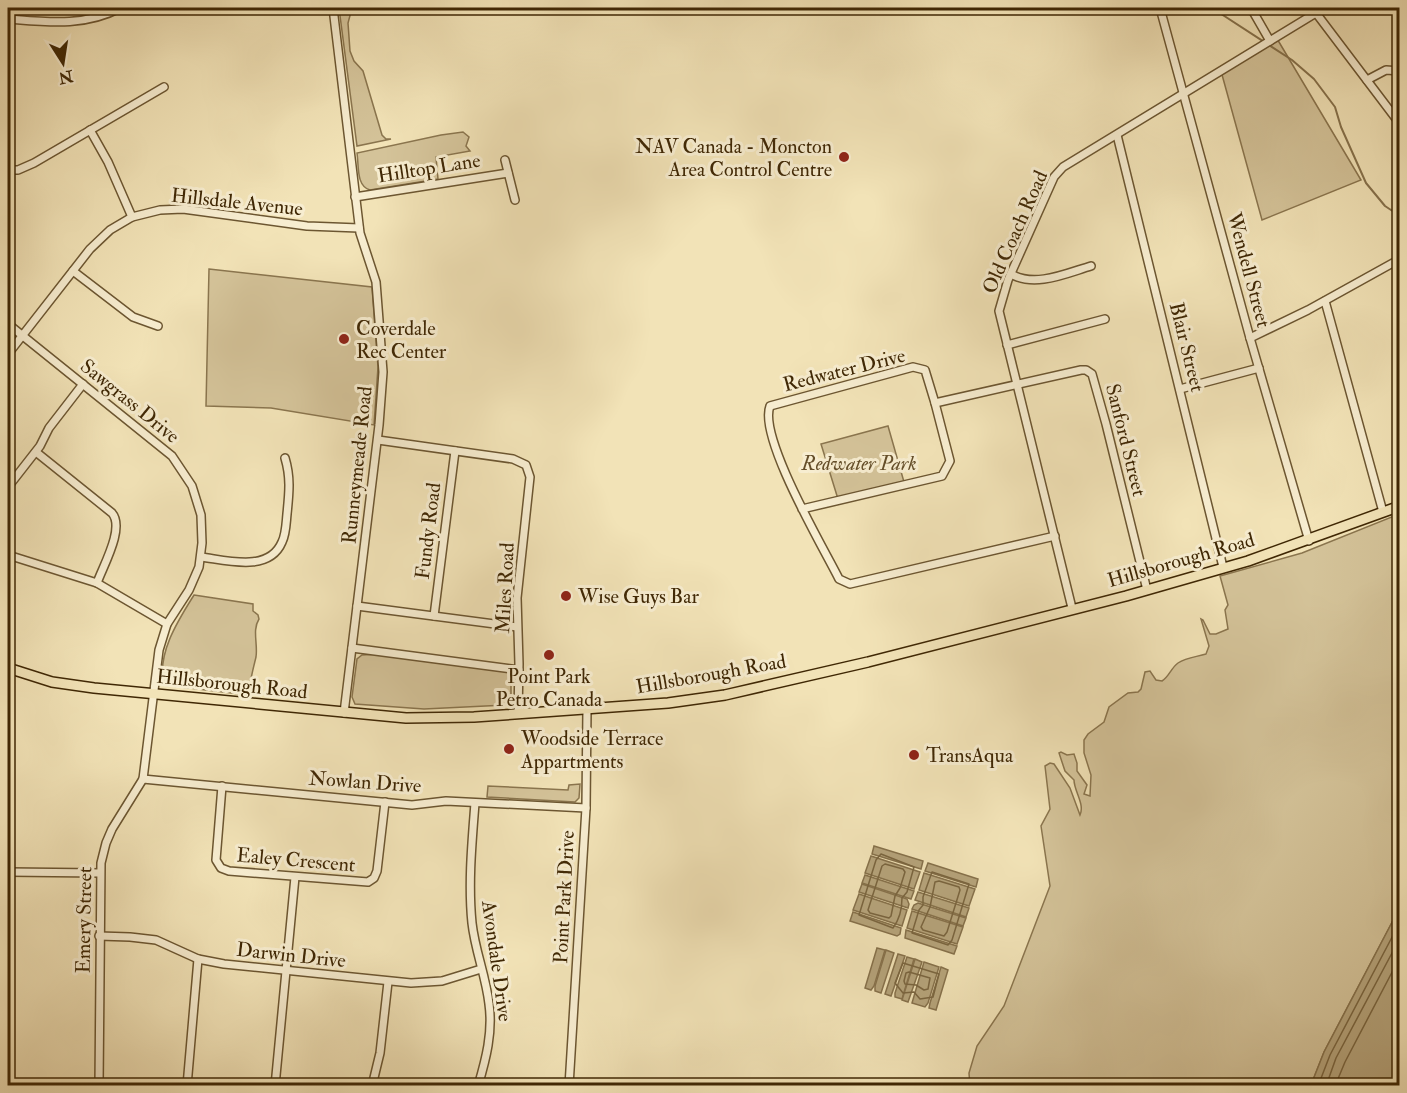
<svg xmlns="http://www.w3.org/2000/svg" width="1407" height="1093" font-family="'IM FELL Double Pica',serif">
  <rect width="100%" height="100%" fill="#f2e3b7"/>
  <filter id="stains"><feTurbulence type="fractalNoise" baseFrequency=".00333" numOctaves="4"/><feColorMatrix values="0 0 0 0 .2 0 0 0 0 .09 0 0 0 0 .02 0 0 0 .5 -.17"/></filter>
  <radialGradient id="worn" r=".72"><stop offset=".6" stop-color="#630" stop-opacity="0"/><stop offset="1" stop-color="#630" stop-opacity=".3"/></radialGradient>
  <g fill="#d4c399" stroke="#8a754e" stroke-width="1.5">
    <polygon points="339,8 352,8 348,23 350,51 354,61 363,71 382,135 386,139 391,139 357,146"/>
    <polygon points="1276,37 1361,180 1262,220 1221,71"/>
    <path d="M463,132L469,137L466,146L470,151L436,157L438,179L370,190C356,186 359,166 357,153L441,135Z"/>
    <polygon points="209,269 372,287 378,367 374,425 271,408 206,406"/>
    <polygon points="888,426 904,482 838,499 821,444"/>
    <path d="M1399,514V909L1324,1052L1311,1085L970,1086L969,1073L977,1046L1004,1006L1050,886L1041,826L1050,809L1045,766L1050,763L1054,764L1070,788L1080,815C1085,804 1074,791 1074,780L1065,771L1059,753L1061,752L1067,755L1074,754L1077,763V771L1087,785L1084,794L1090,796L1091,775L1084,753V740L1088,734L1104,722L1109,707L1128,693L1138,692L1141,689L1145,672L1150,671L1156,680L1162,681C1169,677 1171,668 1178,663C1187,657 1197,657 1206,654L1209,646L1201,619L1203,620L1210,634H1216L1228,629L1225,610L1228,605L1220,576L1302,553Z"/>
    <path d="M194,595L253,604V611L258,615L259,619C252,630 258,644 256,657C253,669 250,682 248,695L164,685C156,654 179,619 194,595Z"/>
    <polygon points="379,654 508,672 511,677 511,700 506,705 424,709 355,704 352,697 357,659 362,655"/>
    <polygon points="580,784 579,798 575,802 487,797 488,786 568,790 569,785"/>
  </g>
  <g fill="#b5a37a" stroke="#86714b" stroke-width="1.5">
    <polygon points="874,846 923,861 921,869 872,854"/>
    <polygon points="871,856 920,872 914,889 865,873"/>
    <polygon points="928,863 978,879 976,887 925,871"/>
    <polygon points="924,873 975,889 969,906 919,890"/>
    <polygon points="865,875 914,891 911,899 862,883"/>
    <polygon points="862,884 907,899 909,904 908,908 859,892"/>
    <polygon points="918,892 969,908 966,917 915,900"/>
    <polygon points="859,894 907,910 902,926 853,910"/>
    <polygon points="918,903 966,918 963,926 912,909 914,905"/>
    <polygon points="1399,909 1399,1085 1311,1085 1324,1052"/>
    <polygon points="912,911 963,927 957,944 907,928"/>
    <polygon points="853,912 901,928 900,934 897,936 850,921"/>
    <polygon points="906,930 957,946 954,954 905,938"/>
    <polygon points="877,948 885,950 874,986 871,990 865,988"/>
    <polygon points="886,950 894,953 881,993 875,991 875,986"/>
    <polygon points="898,954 905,956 891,996 885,994"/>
    <polygon points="907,957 914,959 902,999 895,997 895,993"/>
    <polygon points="915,959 922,962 908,1002 902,1000"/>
    <polygon points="924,962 939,967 928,1003 925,1007 912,1003"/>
    <polygon points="941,967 948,970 936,1010 929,1008 930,1003"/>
  </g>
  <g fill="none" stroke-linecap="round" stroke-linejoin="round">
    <g stroke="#7a653f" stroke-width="1.5">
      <path d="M881,854L914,867L907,892L902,898C902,908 899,920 893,928L859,915L876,860Z"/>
      <polygon points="885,864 903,869 905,872 900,888 895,896 891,916 889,918 870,913 868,910 882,866"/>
      <polygon points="932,872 969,884 952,940 948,945 912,933 919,910 923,905 923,897"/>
      <polygon points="939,881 959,887 960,890 947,932 944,936 923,930 921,927 930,907 935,882"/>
      <polygon points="903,963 939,974 933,997 920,999 914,992 903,993 895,983"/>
      <polygon points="909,972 930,978 928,989 924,990 916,985 905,984 904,981 906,973"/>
      <polyline points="1318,1086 1330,1055 1400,922"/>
      <polyline points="1326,1086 1336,1058 1400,938"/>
      <polyline points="1335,1086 1345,1062 1400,957"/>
    </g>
    <polyline stroke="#86714b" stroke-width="2" points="1212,8 1292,60 1314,79 1335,107 1341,127 1366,183 1385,206 1400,216"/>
    <defs>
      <g id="minor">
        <polyline points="333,8 360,233 376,282 383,372 379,425 344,713"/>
        <polyline points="1160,8 1250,338 1309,541"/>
        <polyline points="1251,8 1270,41"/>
        <polyline points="1316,13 1400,124"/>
        <path d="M8,19C47,22 84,27 120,8"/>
        <polyline points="1367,80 1386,70 1400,71"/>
        <polyline points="90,130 108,162 132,217"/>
        <polyline points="1117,135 1223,567"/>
        <polyline points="505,160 515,200"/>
        <polyline points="8,170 18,170 34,163 164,87"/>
        <polyline points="355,197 508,173"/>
        <polyline points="73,271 133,317 158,326"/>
        <path d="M1011,274C1035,288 1067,273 1091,266"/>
        <polyline points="1325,301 1383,512"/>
        <polyline points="8,324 172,456 192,486 201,515 202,543 199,567 189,590 167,624 159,650 143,779 112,829 106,843 101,863 99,1086"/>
        <polyline points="1250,338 1308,310 1400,259"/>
        <polyline points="1007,345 1105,319"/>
        <polyline points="8,354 90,249 110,230 132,217 160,210 183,209 307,226 359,228"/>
        <polyline points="1180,389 1259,368"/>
        <polyline points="935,403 1081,370 1086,370 1092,374 1106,424 1147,590"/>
        <polyline points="378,440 513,459 526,465 530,477 517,598 519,664 518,714"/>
        <path d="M36,452L112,513C125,528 103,566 97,583"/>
        <polyline points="8,487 40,446 49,428 83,384"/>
        <path d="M802,509L942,476L950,461L935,403L925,370L913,367L770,406C758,437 823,547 839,579L850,584L1055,536"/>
        <polyline points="8,555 97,583 167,624"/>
        <path d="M201,557C226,560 269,573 282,542C286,534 286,524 287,514C289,494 291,478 285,458"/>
        <polyline points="357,606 517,627"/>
        <polyline points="1072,608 999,311 1008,280 1054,177 1063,167 1324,8"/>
        <polyline points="434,616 455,451"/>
        <polyline points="352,648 519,670"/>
        <polyline points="143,779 412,805 446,801 586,808"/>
        <polyline points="222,786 216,860 221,868 229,871 368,882 374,878 377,871 385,802"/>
        <path d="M475,803C472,842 468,883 472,923C475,951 486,976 489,1004C493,1032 486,1059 478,1086"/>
        <polyline points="8,872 100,873"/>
        <polyline points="99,936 130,937 156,940 198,959 224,964 411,983 442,981 481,969"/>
        <polyline points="187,1086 198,959"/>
        <polyline points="275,1086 295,877"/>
        <polyline points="372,1086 380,1053 388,982"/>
        <polyline points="569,1086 586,808 587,709"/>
      </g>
      <polyline id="major" points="8,668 52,682 94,688 406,718 474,717 668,703 725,695 868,662 1126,596 1248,561 1400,506"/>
    </defs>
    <use href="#minor" stroke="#6c5631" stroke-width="10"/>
    <use href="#major" stroke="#3f2704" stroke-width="12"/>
    <use href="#minor" stroke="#f7edd0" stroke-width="7"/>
    <use href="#major" stroke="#f2e3b7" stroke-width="9"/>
  </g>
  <g fill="#8f2418" stroke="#f7edd0" stroke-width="2">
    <circle cx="844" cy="157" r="6"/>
    <circle cx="344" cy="339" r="6"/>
    <circle cx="566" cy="596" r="6"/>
    <circle cx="549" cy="655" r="6"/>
    <circle cx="509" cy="749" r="6"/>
    <circle cx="914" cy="755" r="6"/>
  </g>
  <g text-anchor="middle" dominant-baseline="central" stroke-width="6" stroke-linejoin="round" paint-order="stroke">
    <g font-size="20" fill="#3f2704" stroke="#f7edd0" text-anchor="start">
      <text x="832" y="146" text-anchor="end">NAV Canada - Moncton<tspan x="832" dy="23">Area Control Centre</tspan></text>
      <text x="356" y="328">Coverdale<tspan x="356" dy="23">Rec Center</tspan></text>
      <text x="578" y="596">Wise Guys Bar</text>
      <text x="549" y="676" text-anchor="middle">Point Park<tspan x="549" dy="23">Petro Canada</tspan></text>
      <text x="521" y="738">Woodside Terrace<tspan x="521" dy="23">Appartments</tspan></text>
      <text x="926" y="755">TransAqua</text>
    </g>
    <g font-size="20" fill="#3f2704" stroke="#f7edd0">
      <text transform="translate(429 168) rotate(-9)">Hilltop Lane</text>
      <text transform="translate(237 202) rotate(6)">Hillsdale Avenue</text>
      <text transform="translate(1015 232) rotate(-66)">Old Coach Road</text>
      <text transform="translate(1249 270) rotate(75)">Wendell Street</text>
      <text transform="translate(1187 347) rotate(76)">Blair Street</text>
      <text transform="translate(844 370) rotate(-14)">Redwater Drive</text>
      <text transform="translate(130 401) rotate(39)">Sawgrass Drive</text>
      <text transform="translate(1126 440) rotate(76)">Sanford Street</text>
      <text transform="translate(357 465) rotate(-84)">Runneymeade Road</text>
      <text transform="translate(428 531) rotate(-83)">Fundy Road</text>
      <text transform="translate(1181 560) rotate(-16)">Hillsborough Road</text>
      <text transform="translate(505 588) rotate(-87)">Miles Road</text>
      <text transform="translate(711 674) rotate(-10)">Hillsborough Road</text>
      <text transform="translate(232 684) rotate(6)">Hillsborough Road</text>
      <text transform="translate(365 782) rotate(4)">Nowlan Drive</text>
      <text transform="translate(296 860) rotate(5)">Ealey Crescent</text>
      <text transform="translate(564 897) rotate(-87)">Point Park Drive</text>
      <text transform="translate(84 920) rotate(-89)">Emery Street</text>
      <text transform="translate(291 955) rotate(6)">Darwin Drive</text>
      <text transform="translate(497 961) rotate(82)">Avondale Drive</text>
    </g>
    <g font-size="20" font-style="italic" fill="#644e29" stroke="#f7edd0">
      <text x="859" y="463">Redwater Park</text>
    </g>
  </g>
  <rect width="1407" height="1093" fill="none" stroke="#f2e3b7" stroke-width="30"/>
  <rect x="9" y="9" width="1389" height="1075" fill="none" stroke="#3f2704" stroke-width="3"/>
  <rect x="15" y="15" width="1377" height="1063" fill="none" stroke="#3f2704" stroke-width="1.5"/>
  <g transform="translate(63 63) rotate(168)" stroke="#f7edd0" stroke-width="4.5" paint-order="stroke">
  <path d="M0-4.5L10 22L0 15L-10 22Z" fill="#3f2704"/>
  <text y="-9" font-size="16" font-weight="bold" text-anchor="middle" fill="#3f2704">N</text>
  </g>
  <rect width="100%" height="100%" filter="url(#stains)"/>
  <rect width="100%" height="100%" fill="url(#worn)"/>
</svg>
